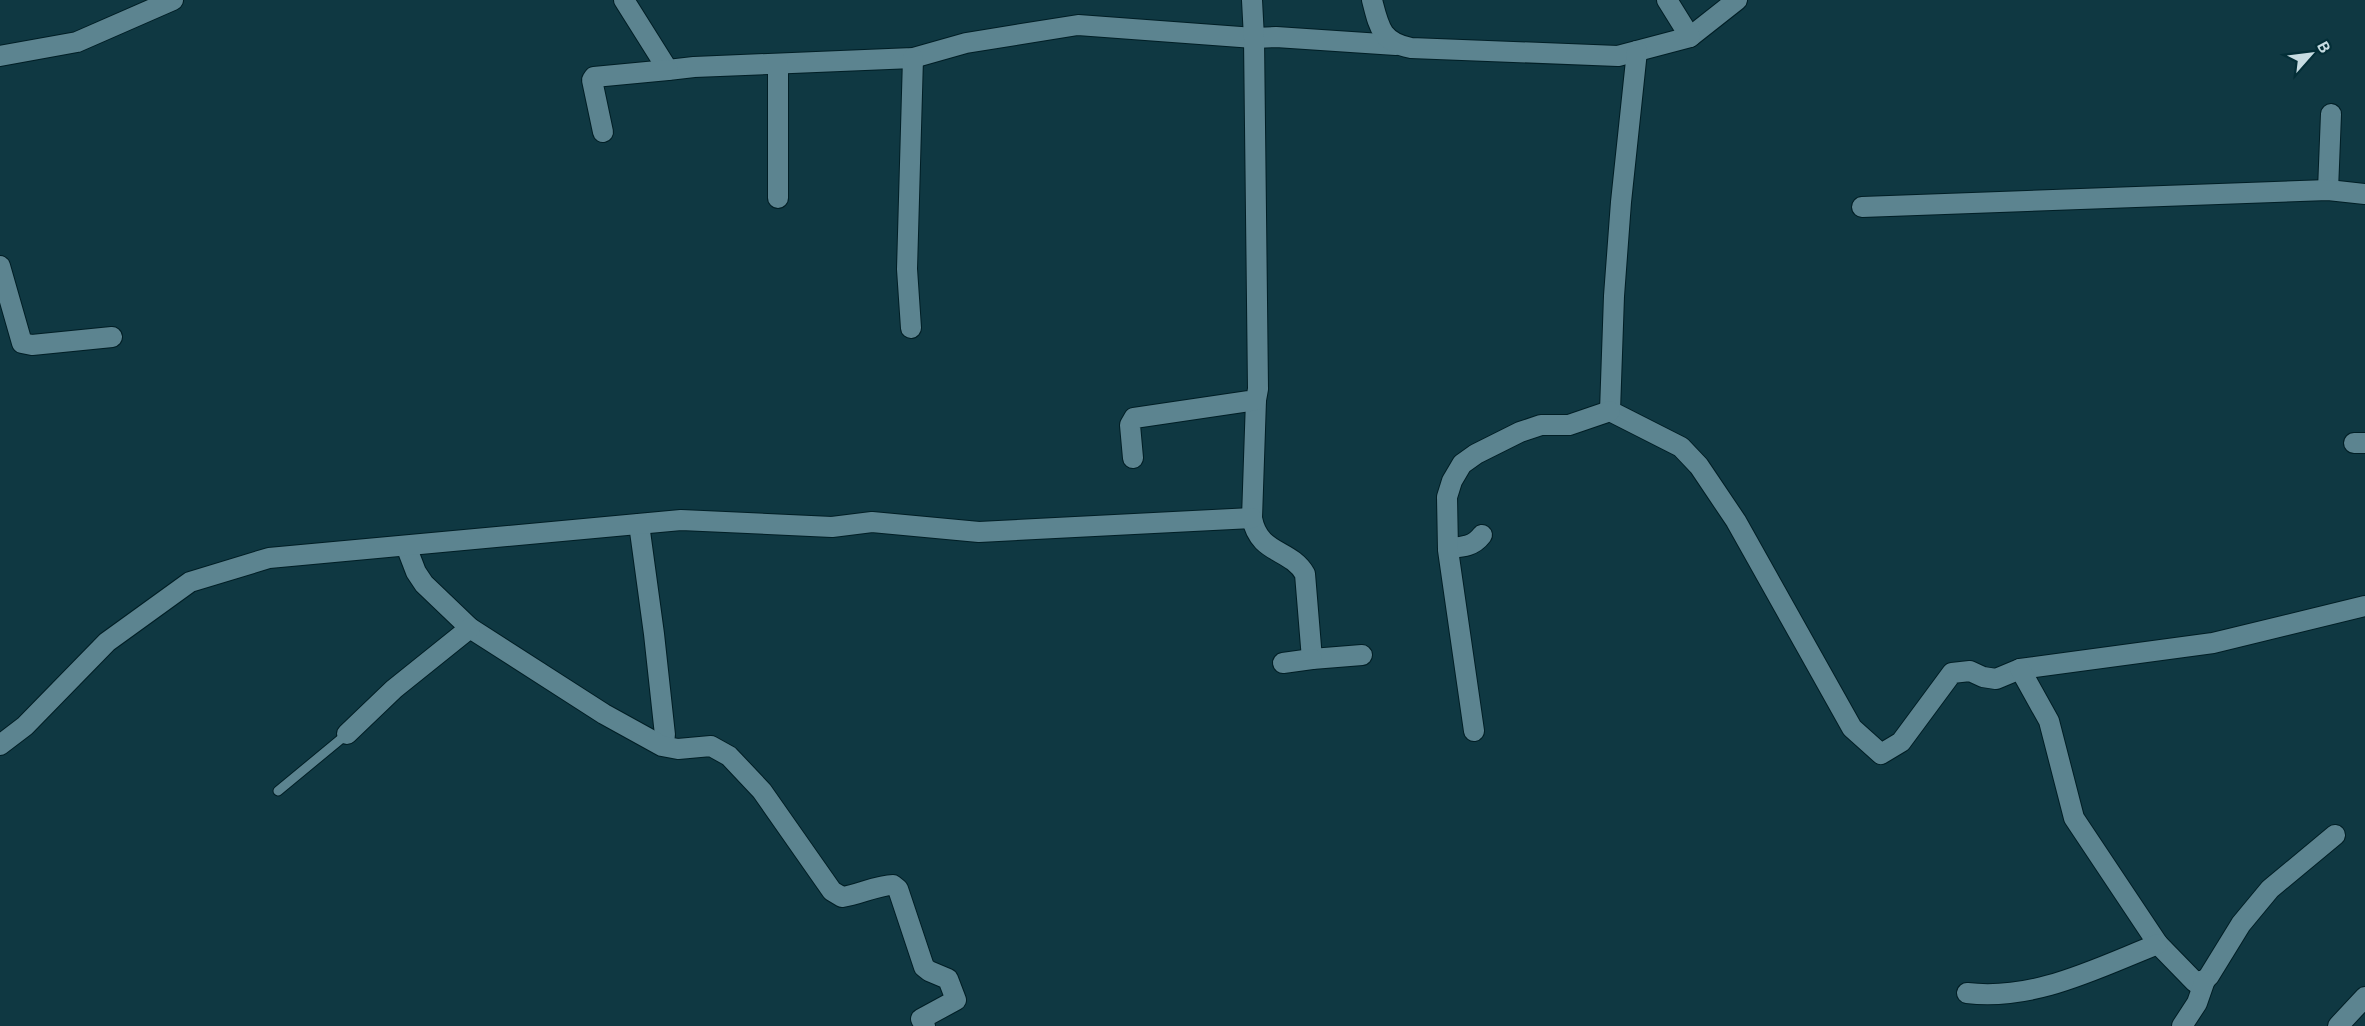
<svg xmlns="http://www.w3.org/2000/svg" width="2365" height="1026" font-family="Ubuntu,sans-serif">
  <rect width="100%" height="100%" fill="#0f3842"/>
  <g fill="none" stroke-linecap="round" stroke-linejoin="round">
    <defs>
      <polyline id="service" points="278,791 347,734"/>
      <g id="minor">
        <polyline points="624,0 668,70 694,67 913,58 966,43 1078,25 1254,38 1276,37 1396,45"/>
        <path d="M1372,0C1379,27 1381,42 1411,48L1618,56L1690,37L1737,0"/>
        <polyline points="1667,0 1690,37"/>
        <polyline points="1637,51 1621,202 1614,296 1610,411 1681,447 1699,466 1736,521 1852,728 1881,754 1901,742 1952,673 1970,671 1983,677 1996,679 2020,669 2213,643 2365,606"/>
        <polyline points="0,56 77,42 173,0"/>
        <polyline points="778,64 778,198"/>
        <polyline points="603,132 592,80 594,77 668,70"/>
        <polyline points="2328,190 2331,114"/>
        <polyline points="1862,207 2328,190 2365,194"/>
        <polyline points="0,266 22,343 32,345 112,337"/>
        <polyline points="911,328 907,269 913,58"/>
        <path d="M1256,400L1252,518C1259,555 1290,548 1305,574L1312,659L1362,655"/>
        <polyline points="2354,443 2365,443"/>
        <polyline points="1133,458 1130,425 1134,418 1256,400 1258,389 1254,38 1252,0"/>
        <polyline points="639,524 654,634 665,735"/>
        <path d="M406,546L416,572L424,584L470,628L604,714L662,746L678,749L711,746L729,756L762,791L832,891L842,897C859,895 877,885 893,885L898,889L924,967L929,971L948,979L956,1000L921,1019L925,1026"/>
        <path d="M1448,548C1462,547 1473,547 1482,535"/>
        <polyline points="1283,663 1312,659"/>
        <polyline points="2020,669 2049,721 2074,818 2158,944 2195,982 2205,980 2209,976 2241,924 2270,889 2335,835"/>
        <polyline points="1474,731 1448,550 1447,497 1452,481 1462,464 1476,454 1520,432 1541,425 1569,425 1610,411"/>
        <polyline points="347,734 394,689 470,628"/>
        <polyline points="0,745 25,726 107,642 190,582 269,558 681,520 832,527 872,522 979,532 1252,518"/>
        <path d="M1967,993C2035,1001 2097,968 2158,944"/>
        <polyline points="2182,1026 2197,1003 2205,980"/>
        <polyline points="2338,1026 2365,997"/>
      </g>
    </defs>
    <use href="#service" stroke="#011e25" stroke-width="11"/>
    <use href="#minor" stroke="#011e25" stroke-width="22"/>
    <use href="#service" stroke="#5c8490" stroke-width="9"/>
    <use href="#minor" stroke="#5c8490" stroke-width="20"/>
  </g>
  <g transform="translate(2311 54) rotate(62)" stroke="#032e37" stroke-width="4.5" paint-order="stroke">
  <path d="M0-4.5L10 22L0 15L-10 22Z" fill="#c7dce2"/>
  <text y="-9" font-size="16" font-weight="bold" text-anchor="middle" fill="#c7dce2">B</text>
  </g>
</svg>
